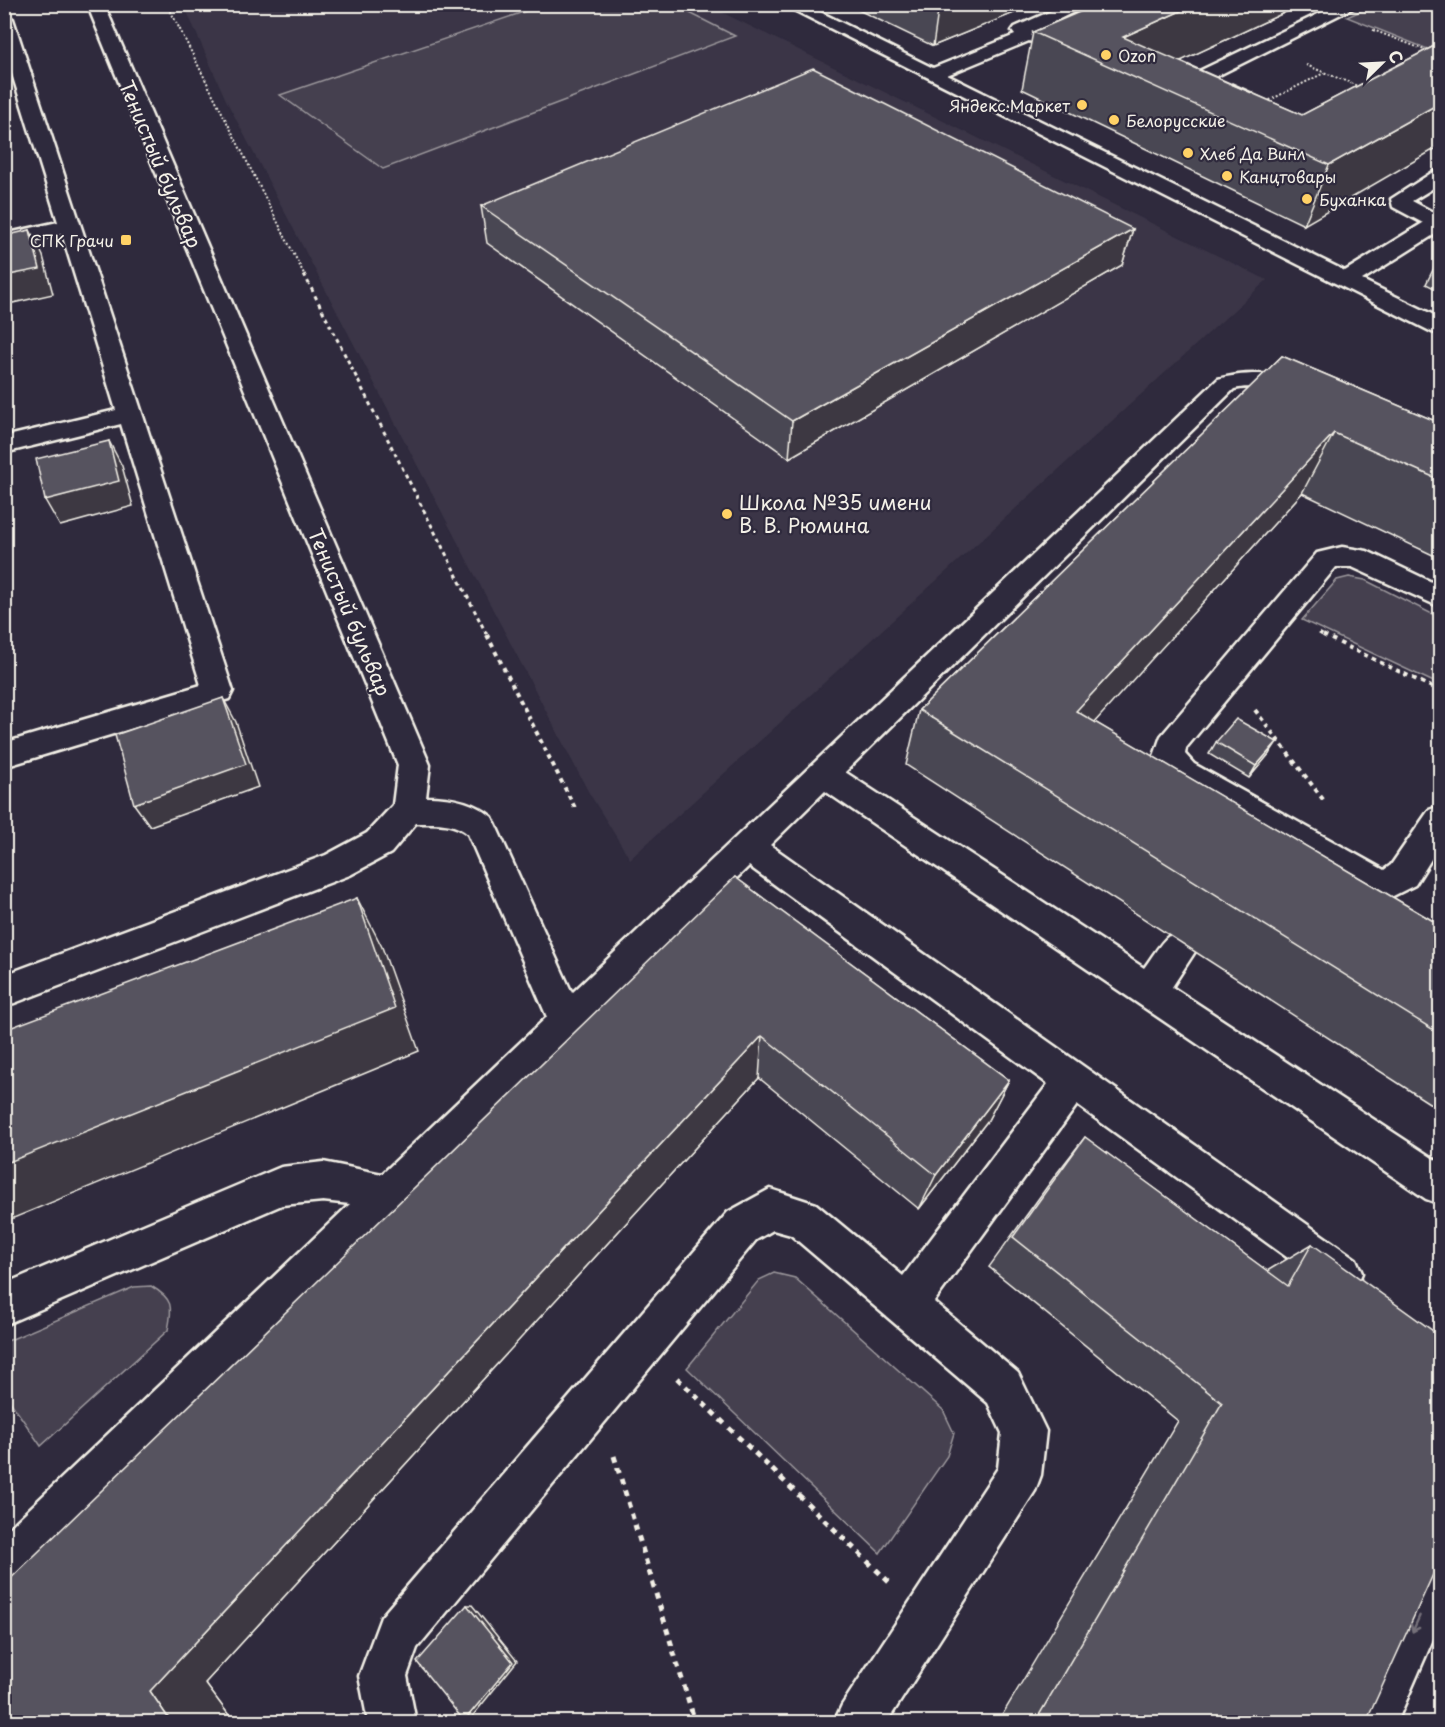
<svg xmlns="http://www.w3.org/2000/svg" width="1445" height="1727" font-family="'Playpen Sans',sans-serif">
  <rect width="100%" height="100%" fill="#2f2a3d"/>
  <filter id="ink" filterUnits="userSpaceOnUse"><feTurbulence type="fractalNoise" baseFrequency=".0167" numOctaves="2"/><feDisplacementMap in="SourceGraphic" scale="12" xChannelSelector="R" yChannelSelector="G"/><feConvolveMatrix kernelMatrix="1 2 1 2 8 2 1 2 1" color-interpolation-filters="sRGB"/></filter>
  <g filter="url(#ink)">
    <polygon fill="#3b3647" points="184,5 707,5 1267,280 630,859 588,791 226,100"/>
    <g fill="#454050" stroke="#9c989c" stroke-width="1.5">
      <polygon points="544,5 674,5 735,36 383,169 280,95"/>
      <polygon points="1374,5 1424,5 1440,11 1440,44 1430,50 1347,17"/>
      <polygon points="1349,577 1365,580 1440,618 1440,685 1302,620 1337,580"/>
      <polygon points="774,1273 795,1278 943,1410 954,1433 947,1456 880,1553 687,1368 759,1280"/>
      <path d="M151,1286C173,1299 173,1306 168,1330L41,1446L5,1394V1342L134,1287Z"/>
    </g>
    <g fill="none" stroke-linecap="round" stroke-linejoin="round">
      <defs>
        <g id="minor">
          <path d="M87,4H104L430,765L426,797C450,797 473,801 492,817L572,993L1218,379C1242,372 1297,369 1313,393L1310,398C1286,404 1266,381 1234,389L845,772L1144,968C1159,949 1168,923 1195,933L1200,944L1172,987L1440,1163V1204L1426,1199L825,791L770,845L1356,1259L1362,1273L1356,1287L1342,1293L1328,1287L1077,1105L934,1302L1018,1373L1046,1431L1041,1475L1035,1491L887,1722H834L842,1705L998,1468L1002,1433L988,1403L791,1235L773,1230L756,1240L417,1648L407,1676L416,1722H368L359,1676L381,1617L728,1212L770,1189L816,1204L903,1276L1048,1084L749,866L20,1581L4,1588V1533L350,1204L323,1201L282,1205L4,1325V1284L281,1167L323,1162L382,1174L547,1017L468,834C453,821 435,823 416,823L391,853L350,875L4,1007V975L326,855L367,833L393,805L398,765Z"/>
          <polygon points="782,4 804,4 933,68 1015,35 1012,31 1015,27 1067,4 1090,4 1035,31 1058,42 1075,37 1081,38 1084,42 1081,46 1057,53 1029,41 947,75 1345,271 1423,223 1393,207 1391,199 1433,172 1440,170 1440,184 1412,201 1440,216 1440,231 1362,280 1440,318 1440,334 1432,332"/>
          <polygon points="1339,4 1361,4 1183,93 1180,100 1173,102 1164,96 1168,86"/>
          <polygon points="4,14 13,19 233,691 229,699 4,767 4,743 201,685 121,424 4,453 4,437 116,410 62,234 4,246 4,234 58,222 4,48"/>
          <polygon points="1342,547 1367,551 1440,586 1440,607 1352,567 1336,567 1186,748 1185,754 1194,764 1384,870 1391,865 1429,810 1440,806 1440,845 1415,885 1387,899 1351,887 1172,782 1154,756 1161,736 1317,553"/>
          <polygon points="1440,1548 1440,1623 1397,1722 1348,1722 1424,1555"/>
        </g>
      </defs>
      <use href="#minor" stroke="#f4f1e8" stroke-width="5"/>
      <g stroke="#f4f1e8" stroke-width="2" stroke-dasharray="2 2" stroke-linecap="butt">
        <polyline points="167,4 305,276"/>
        <polyline points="1373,30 1430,52"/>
        <polyline points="1306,65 1360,87"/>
        <polyline points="1266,102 1324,73"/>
      </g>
      <g stroke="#f4f1e8" stroke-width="3" stroke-dasharray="4 4" stroke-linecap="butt">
        <polyline points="304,274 488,637"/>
        <polyline points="1319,633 1326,637"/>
      </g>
      <g stroke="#f4f1e8" stroke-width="4" stroke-dasharray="4.5 4.5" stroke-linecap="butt">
        <polyline points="487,635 575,808"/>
        <polyline points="1323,635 1440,691"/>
        <polyline points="1255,710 1325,802"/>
      </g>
      <g stroke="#f4f1e8" stroke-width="5" stroke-dasharray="6 6" stroke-linecap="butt">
        <polyline points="677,1378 890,1583"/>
        <polyline points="614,1456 695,1722"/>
      </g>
      <use href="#minor" fill="#2f2a3d" fill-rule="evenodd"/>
    </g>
    <g fill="#4a4752" stroke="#f4f1e8" stroke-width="1.5">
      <polygon points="846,4 1036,4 933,46"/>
      <polygon points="1098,4 1303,4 1180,61 1302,115 1440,43 1304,225 1022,89 1033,32"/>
      <polygon points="481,206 1133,229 1122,265 789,458 487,243"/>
      <polygon points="1440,256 1440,291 1426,284"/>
      <polygon points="1282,356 1440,423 1440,553 1437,557 1302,493 1094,722 1440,925 1440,1110 906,765 919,710"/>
      <polygon points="1216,742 1269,754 1249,778 1209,754"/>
      <polygon points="735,877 1009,1080 988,1120 919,1209 759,1078 205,1683 234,1722 4,1722"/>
      <polygon points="1085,1137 1267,1271 1312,1244 1366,1722 998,1722 1178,1421 989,1267 1057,1173"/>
    </g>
    <g fill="#3c3942" stroke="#f4f1e8" stroke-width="1.5">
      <polygon points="939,4 1036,4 933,46"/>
      <polygon points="1196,4 1303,4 1140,80 1123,37"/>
      <polygon points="1440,103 1440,146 1304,225 1329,165"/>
      <polygon points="1133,229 1122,265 789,458 792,421"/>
      <polygon points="30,230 43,256 53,294 4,305 4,276"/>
      <polygon points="1334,433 1302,493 1054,767 1076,711"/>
      <polygon points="109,441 122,466 133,506 60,526 45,500"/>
      <polygon points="223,698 236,722 258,787 150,826 134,804"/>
      <polygon points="1277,742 1269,754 1249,778 1256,766"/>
      <polygon points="357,898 382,947 419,1051 4,1222 4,1164"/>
      <polygon points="762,1036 759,1078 205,1683 234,1722 171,1722 150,1691"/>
      <polygon points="1009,1080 988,1120 919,1209 936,1175"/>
      <polygon points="467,1605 472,1605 517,1661 470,1719 464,1721"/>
    </g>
    <g fill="#56525f" stroke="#f4f1e8" stroke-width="1.5">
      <polygon points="1098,4 1196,4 1123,37 1302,115 1440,43 1440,103 1329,165 1033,32"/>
      <polygon points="813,68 1133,229 792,421 481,206"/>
      <polygon points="1232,83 1254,93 1231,84"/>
      <polygon points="30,230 40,269 4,276 4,236"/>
      <polygon points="1282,356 1440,423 1440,480 1334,433 1076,711 1440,925 1440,1034 919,710"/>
      <polygon points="109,441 119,481 45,500 36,459"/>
      <polygon points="223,698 246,764 134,804 115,735"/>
      <polygon points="1236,719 1277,742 1256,766 1216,742"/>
      <polygon points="735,877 1009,1080 936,1175 762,1036 150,1691 171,1722 4,1722 4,1585"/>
      <polygon points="357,898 395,1008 4,1164 4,1030"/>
      <polygon points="1085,1137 1288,1286 1312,1244 1440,1336 1440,1559 1366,1722 1035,1722 1222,1403 1013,1237"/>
      <polygon points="467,1605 513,1662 464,1721 417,1662"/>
    </g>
    <defs><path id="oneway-shaft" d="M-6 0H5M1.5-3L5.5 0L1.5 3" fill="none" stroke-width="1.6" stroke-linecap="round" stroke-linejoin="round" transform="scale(1.5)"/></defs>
    <use stroke="#747079" href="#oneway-shaft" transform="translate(1416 1624) rotate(114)"/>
  </g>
  <g fill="#ffd166" stroke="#2f2a3d" stroke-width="2">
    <circle cx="1106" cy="55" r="6"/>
    <circle cx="1082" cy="105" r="6"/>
    <circle cx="1114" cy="120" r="6"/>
    <circle cx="1188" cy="153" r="6"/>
    <circle cx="1227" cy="176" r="6"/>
    <circle cx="1307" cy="199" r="6"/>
    <rect x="120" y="234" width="12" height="12" rx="3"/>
    <circle cx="727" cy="514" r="6"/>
  </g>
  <g text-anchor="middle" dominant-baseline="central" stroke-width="4.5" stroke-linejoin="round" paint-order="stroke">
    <g font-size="16" fill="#f4f1e8" stroke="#2f2a3d" text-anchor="start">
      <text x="1118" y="55">Ozon</text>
      <text x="1070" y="105" text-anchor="end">Яндекс.Маркет</text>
      <text x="1126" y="120">Белорусские</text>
      <text x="1200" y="153">Хлеб Да Винл</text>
      <text x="1239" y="176">Канцтовары</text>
      <text x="1319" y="199">Буханка</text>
      <text x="114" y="240" text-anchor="end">СПК Грачи</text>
    </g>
    <g font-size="20" fill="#f4f1e8" stroke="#2f2a3d">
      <text transform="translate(161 164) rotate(67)">Тенистый бульвар</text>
      <text transform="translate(350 612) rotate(67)">Тенистый бульвар</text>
    </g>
    <g font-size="20" fill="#f4f1e8" stroke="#2f2a3d" text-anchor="start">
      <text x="739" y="502">Школа №35 имени<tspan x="739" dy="23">В. В. Рюмина</tspan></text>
    </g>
  </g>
  <rect width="1445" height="1727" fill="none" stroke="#2f2a3d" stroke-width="24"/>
  <rect x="12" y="12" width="1421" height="1703" fill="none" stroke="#f4f1e8" stroke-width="2" filter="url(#ink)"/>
  <g transform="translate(1382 63) rotate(66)" stroke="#2f2a3d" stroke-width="4.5" paint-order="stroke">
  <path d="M0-4.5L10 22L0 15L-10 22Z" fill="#f4f1e8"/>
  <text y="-9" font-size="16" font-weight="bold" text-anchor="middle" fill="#f4f1e8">С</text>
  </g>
</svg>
